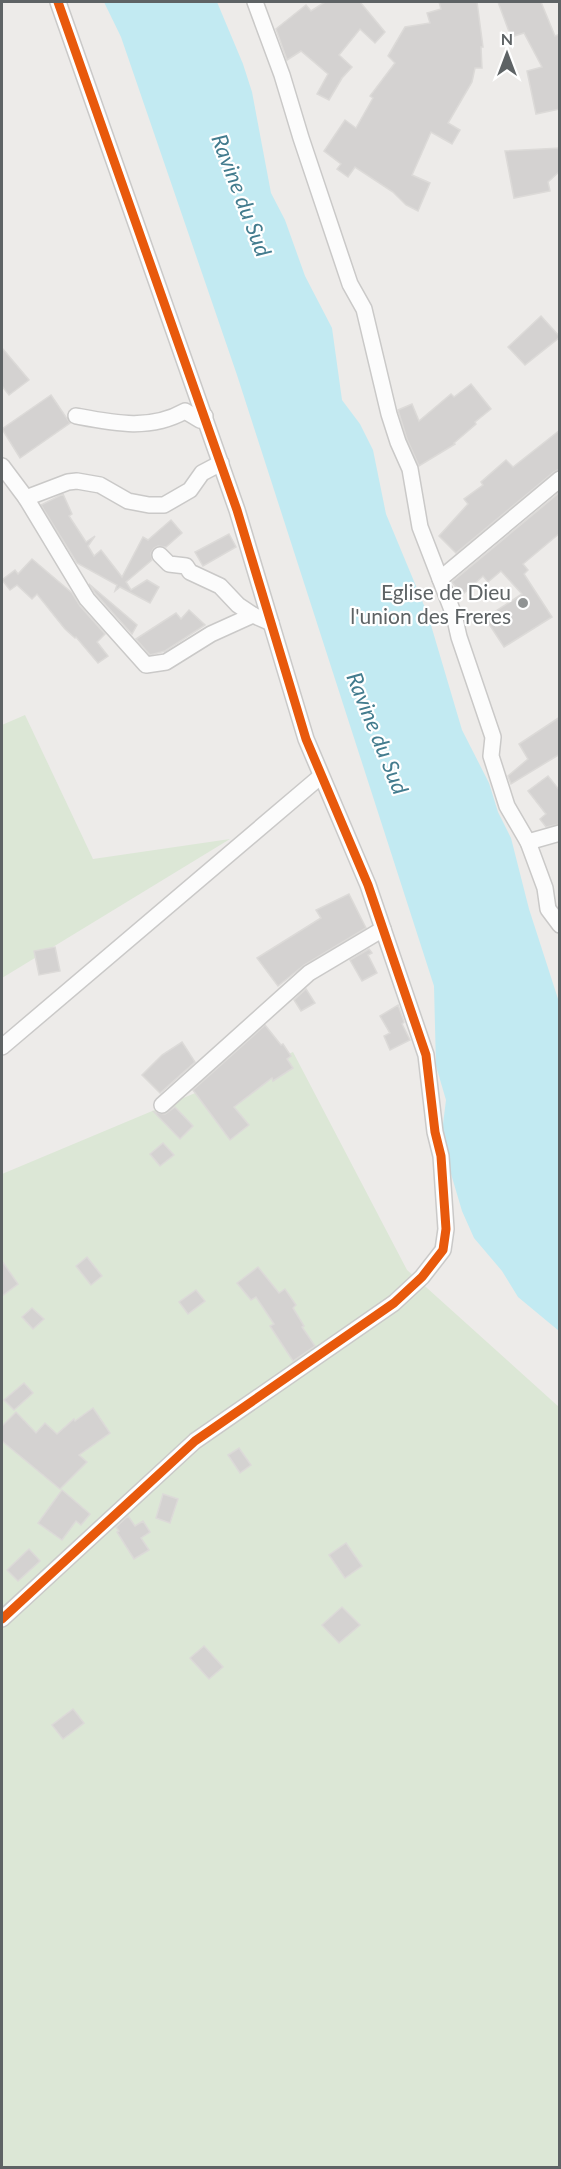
<svg xmlns="http://www.w3.org/2000/svg" width="561" height="2169" font-family="Lato,sans-serif">
  <rect width="100%" height="100%" fill="#edebe9"/>
  <g fill="#dce7d6">
    <polygon points="25,715 93,859 230,839 2,978 2,725"/>
    <polygon points="293,1052 407,1270 559,1407 559,2167 2,2168 2,1174"/>
  </g>
  <polygon fill="#c2eaf2" points="104,2 217,2 243,64 252,92 271,193 285,220 305,276 332,328 342,400 360,424 373,450 386,514 428,615 462,730 489,783 498,812 511,838 529,909 559,1002 559,1331 518,1297 502,1271 474,1238 462,1211 441,1140 446,1100 436,1066 434,986 237,375 121,37"/>
  <g fill="#d4d2d1" stroke="#dcdad8" stroke-width="1.5">
    <polygon points="325,2 360,2 385,32 375,43 360,29 339,55 352,67 342,78 329,100 317,94 328,74 301,51 287,60 276,29 306,5 311,11"/>
    <polygon points="439,2 477,2 483,47 481,47 482,68 475,68 472,82 448,123 460,130 452,144 431,132 412,175 430,183 418,211 406,205 393,192 355,167 348,177 337,169 341,164 324,151 345,120 356,128 373,98 370,96 395,63 388,56 405,27 430,23 427,13 441,9"/>
    <polygon points="498,2 541,2 555,36 560,34 560,109 536,114 527,71 542,67 524,33 511,37"/>
    <polygon points="560,148 560,171 548,182 550,191 514,198 505,151"/>
    <polygon points="541,316 560,337 525,365 508,347"/>
    <polygon points="2,348 29,380 9,395 2,386"/>
    <polygon points="471,384 491,409 475,422 476,424 454,443 455,444 419,466 407,439 398,410 412,404 419,421 451,394 454,397"/>
    <polygon points="51,395 70,423 20,458 2,429"/>
    <polygon points="560,430 560,469 554,472 456,553 439,536 468,504 464,499 483,485 481,482 506,460 513,467"/>
    <polygon points="560,492 560,533 523,564 528,570 524,574 552,617 504,647 485,618 522,594 501,571 488,582 483,576 462,595 452,582"/>
    <polygon points="63,494 72,514 69,516 86,542 95,536 88,546 94,556 101,550 122,577 143,537 148,540 171,520 182,533 166,547 158,546 154,548 151,553 152,560 126,582 131,590 147,580 159,587 150,603 120,587 115,591 117,585 77,563 41,505"/>
    <polygon points="229,534 236,547 203,566 195,552"/>
    <polygon points="32,559 72,593 80,606 105,634 97,642 108,656 98,663 76,637 75,638 65,629 37,594 32,599 17,585 10,590 2,580 15,570 18,574"/>
    <polygon points="89,584 137,625 132,634 95,593"/>
    <polygon points="189,610 205,625 165,651 150,655 136,639 176,613 181,619"/>
    <polygon points="560,717 560,754 511,784 508,776 528,759 519,744"/>
    <polygon points="548,776 560,791 560,824 546,827 540,819 546,814 528,791"/>
    <polygon points="349,894 366,928 304,965 278,986 257,958 321,918 316,910"/>
    <polygon points="55,947 60,971 39,975 34,951"/>
    <polygon points="369,949 372,953 368,955 377,973 362,981 350,960"/>
    <polygon points="306,989 315,1003 301,1011 294,1000"/>
    <polygon points="398,1005 404,1022 402,1024 410,1040 390,1050 384,1036 390,1033 380,1016"/>
    <polygon points="265,1025 281,1045 283,1044 291,1056 287,1059 293,1068 273,1081 272,1078 234,1107 249,1125 230,1140 193,1090"/>
    <polygon points="182,1042 195,1062 160,1093 142,1075 162,1055"/>
    <polygon points="175,1107 193,1126 180,1139 154,1112 165,1114"/>
    <polygon points="163,1143 174,1155 160,1166 150,1154"/>
    <polygon points="87,1257 102,1276 91,1285 76,1266"/>
    <polygon points="2,1261 18,1284 2,1296"/>
    <polygon points="258,1267 279,1293 285,1289 296,1305 293,1308 304,1326 302,1327 315,1346 293,1361 270,1326 274,1324 256,1297 251,1300 237,1283"/>
    <polygon points="196,1290 205,1301 188,1314 179,1302"/>
    <polygon points="32,1308 44,1319 33,1329 22,1317"/>
    <polygon points="24,1383 33,1393 14,1410 4,1400"/>
    <polygon points="93,1408 110,1433 79,1455 87,1462 60,1489 2,1441 2,1426 16,1412 36,1433 45,1423 57,1434 74,1419 75,1421"/>
    <polygon points="239,1448 251,1465 240,1473 228,1455"/>
    <polygon points="62,1490 90,1514 81,1525 76,1521 62,1540 38,1523"/>
    <polygon points="163,1494 178,1499 170,1523 156,1518"/>
    <polygon points="128,1516 135,1526 143,1521 150,1532 141,1538 149,1550 134,1559 117,1532 119,1531 116,1527"/>
    <polygon points="346,1543 362,1566 345,1578 329,1555"/>
    <polygon points="29,1549 40,1561 18,1581 7,1570"/>
    <polygon points="342,1607 360,1625 339,1643 322,1625"/>
    <polygon points="204,1646 223,1667 209,1679 190,1658"/>
    <polygon points="73,1709 84,1723 63,1739 52,1725"/>
  </g>
  <g fill="none" stroke-linecap="round" stroke-linejoin="round">
    <defs>
      <g id="street">
        <polyline points="255,2 282,75 301,138 350,284 364,309 389,414 398,442 410,469 420,527 454,615 459,637 493,737 491,756 507,806 528,842 545,888 548,909 560,925"/>
        <path d="M76,416C113,423 150,431 185,411L200,420L205,416"/>
        <polyline points="2,466 26,498 68,482 77,481 100,485 128,501 149,505 164,505 190,490 202,473 221,463"/>
        <polyline points="26,498 87,599 146,665 166,662 211,634 253,615 271,623"/>
        <polyline points="160,555 169,564 186,566 190,572 220,586 238,605 253,615"/>
        <polyline points="440,579 560,479"/>
        <polyline points="528,842 560,833"/>
        <polyline points="2,1047 321,776"/>
        <polyline points="162,1105 309,973 383,929"/>
        <polyline points="2,1619 195,1441 394,1303 422,1277 443,1250 446,1229 441,1156 435,1132 426,1055 368,885 306,739 237,510 58,2"/>
      </g>
    </defs>
    <use href="#street" stroke="#cac9c8" stroke-width="18"/>
    <use href="#street" stroke="#fcfcfc" stroke-width="15"/>
    <defs>
      <polyline id="cycleway" points="2,1619 195,1441 394,1303 422,1277 443,1250 446,1229 441,1156 435,1132 426,1055 368,885 306,739 237,510 58,2"/>
    </defs>
    <use href="#cycleway" stroke="#fff" stroke-width="13"/>
    <use href="#cycleway" stroke="#e8590c" stroke-width="9"/>
  </g>
  <circle fill="#909393" stroke="#fff" stroke-width="2" cx="523" cy="603" r="6"/>
  <g text-anchor="middle" dominant-baseline="central" stroke-width="4.5" stroke-linejoin="round" paint-order="stroke">
    <g font-size="21" fill="#5e6365" stroke="#fff" text-anchor="end">
      <text x="511" y="591">Eglise de Dieu<tspan x="511" dy="24">l'union des Freres</tspan></text>
    </g>
    <g font-size="22" font-style="italic" fill="#437c8e" stroke="#fff">
      <text transform="translate(242 195) rotate(69)">Ravine du Sud</text>
      <text transform="translate(378 733) rotate(68)">Ravine du Sud</text>
    </g>
  </g>
  <rect width="561" height="2169" fill="none" stroke="#5e6365" stroke-width="6"/>
  <g transform="translate(507 54)" stroke="#ffffff" stroke-width="4.5" paint-order="stroke">
  <path d="M0-4.5L10 22L0 15L-10 22Z" fill="#5e6365"/>
  <text y="-9" font-size="16" font-weight="bold" text-anchor="middle" fill="#5e6365">N</text>
  </g>
</svg>
